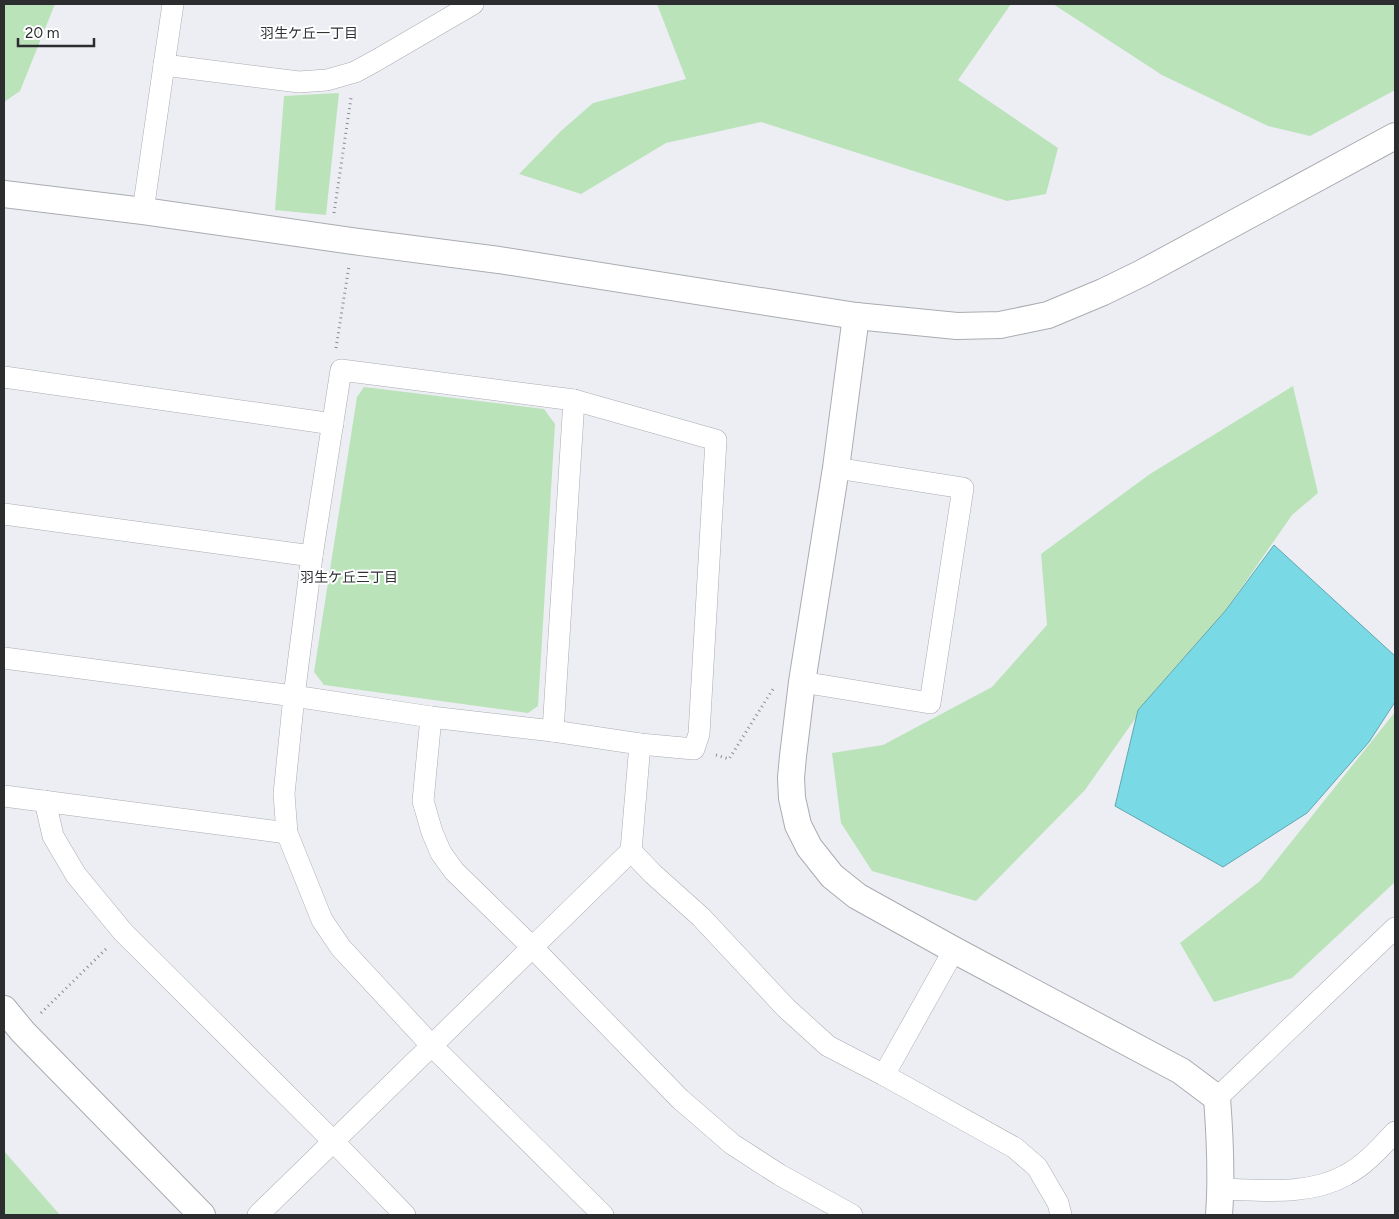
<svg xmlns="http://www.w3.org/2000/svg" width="1399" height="1219" font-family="Figtree,'Noto Sans JP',sans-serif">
  <rect width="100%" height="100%" fill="#eceef3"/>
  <g fill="#bbe3ba">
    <polygon points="4,4 55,4 20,91 4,102"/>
    <polygon points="657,4 1011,4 958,80 1058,148 1046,194 1007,201 761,122 666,143 581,194 519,174 561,131 593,103 686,79"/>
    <polygon points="1053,4 1395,4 1395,90 1310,136 1268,126 1162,75"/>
    <polygon points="339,93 326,215 275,210 284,96"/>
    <polygon points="1293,386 1318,493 1292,515 1226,610 1156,689 1085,790 976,901 872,871 841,823 832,753 883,745 992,687 1047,625 1041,554 1150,474"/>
    <polygon points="364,387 544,409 555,424 538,706 528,713 324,685 314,672 357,397"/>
    <polygon points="1395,712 1395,882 1292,978 1214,1002 1180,943 1260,881"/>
    <polygon points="4,1151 60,1215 4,1215"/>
  </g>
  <polygon fill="#79dae6" stroke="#62a6af" points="1274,545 1395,656 1395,702 1369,742 1307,813 1223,867 1115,806 1138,710 1226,610"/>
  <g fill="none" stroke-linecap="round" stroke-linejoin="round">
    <defs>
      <g id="minor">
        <polyline points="173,4 164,65 299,82 327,80 355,72 377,60 473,4"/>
        <polyline points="143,211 164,65"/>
        <polyline points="4,377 333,424"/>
        <polyline points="4,514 312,556"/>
        <polyline points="4,658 294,696 431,717 553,731 640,744 694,749 699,734 716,440 574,400 341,370 312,556 294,696 284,794 287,833 322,920 341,948 432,1046 603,1215"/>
        <polyline points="802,682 930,703 963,488 836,468"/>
        <polyline points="431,717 423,801 432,832 441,853 454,871 533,948 680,1099 732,1144 780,1175 852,1215"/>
        <polyline points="553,731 574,400"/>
        <polyline points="4,796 287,833"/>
        <polyline points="45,801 53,836 76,875 123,932 333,1141 405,1215"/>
        <polyline points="631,851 653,874 701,917 786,1008 828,1046 884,1075 1015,1148 1037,1167 1058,1203 1061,1215"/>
        <polyline points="884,1075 954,950"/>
        <polyline points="1217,1098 1395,928"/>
        <path d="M1221,1189C1262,1190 1309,1196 1346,1175C1365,1165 1380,1148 1395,1132"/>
        <polyline points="258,1215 631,851 640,744"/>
      </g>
      <g id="tertiary">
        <polyline points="4,194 143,211 352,241 499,260 856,316 957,326 1000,325 1048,315 1103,292 1142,273 1395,136"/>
        <path d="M856,316L836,468L802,682L793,756L791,778L792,798L798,825L809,847L832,876L857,896L954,950L1181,1071L1217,1098C1220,1137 1222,1176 1219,1215"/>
        <polyline points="4,1009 23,1032 202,1215"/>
      </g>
    </defs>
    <use href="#minor" stroke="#aaacb1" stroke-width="22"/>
    <use href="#tertiary" stroke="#aaacb1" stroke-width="28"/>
    <g stroke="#8a8b8f" stroke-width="3" stroke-dasharray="1 4" stroke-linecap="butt">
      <polyline points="334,213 351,98"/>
      <polyline points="336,348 349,266"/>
      <polyline points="716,755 729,759 773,689"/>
      <polyline points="41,1013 108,947"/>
    </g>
    <use href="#minor" stroke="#fff" stroke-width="21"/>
    <use href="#tertiary" stroke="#fff" stroke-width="26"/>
  </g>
  <g text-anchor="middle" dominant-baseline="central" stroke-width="4" stroke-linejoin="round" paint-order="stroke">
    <g font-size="14" fill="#303236" stroke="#fff">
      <text x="309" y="33">羽生ケ丘一丁目</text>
      <text x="349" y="577">羽生ケ丘三丁目</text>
    </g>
  </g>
  <rect width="1399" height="1219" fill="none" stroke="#2c2d2f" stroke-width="10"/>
  <path d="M18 38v8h76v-8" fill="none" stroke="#2c2d2f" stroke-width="2.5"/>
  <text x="25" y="38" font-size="15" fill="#2c2d2f" stroke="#ffffff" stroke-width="4" paint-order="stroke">20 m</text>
</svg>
